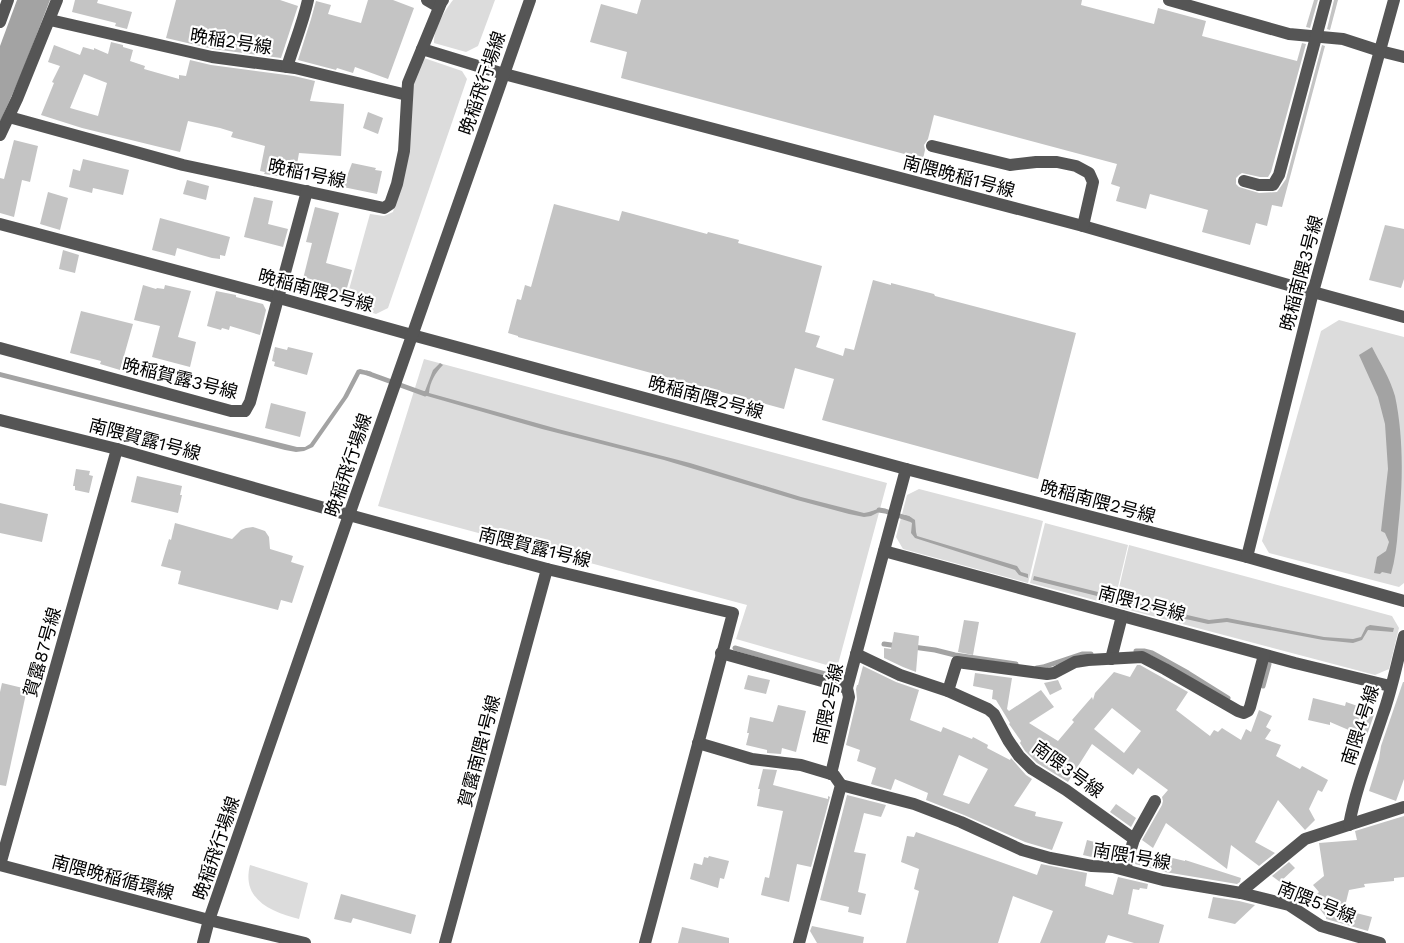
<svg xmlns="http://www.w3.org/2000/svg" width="1404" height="943" font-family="'Work Sans','Noto Sans JP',sans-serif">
  <rect width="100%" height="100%" fill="#fff"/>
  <g fill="#dcdcdc">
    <path d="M453,0H495L478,46L466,52L434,43C433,30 445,10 453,0Z"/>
    <polygon points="424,58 462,71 467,79 388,308 376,314 345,304 370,214 384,216 393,212 409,155 413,84"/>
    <polygon points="1339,320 1404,337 1404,583 1399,587 1269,553 1262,541 1321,331"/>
    <polygon points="424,359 887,483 837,668 736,639 747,605 378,506"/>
    <polygon points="919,489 1043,521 1028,583 903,549 896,537 907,495"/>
    <polygon points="1045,523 1128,545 1117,591 1101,587 1098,601 1030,583"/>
    <polygon points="1129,545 1392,616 1399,628 1389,669 1375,675 1099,602 1102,587 1118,592"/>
    <path d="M250,865L308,883L299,919C272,912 241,900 250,865Z"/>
  </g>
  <g fill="#a3a3a3">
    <polygon points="17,0 50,0 21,75 0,122 0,46"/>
    <path d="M1372,347C1380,363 1390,378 1395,396C1404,438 1403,486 1398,529C1397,544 1395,560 1391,574L1382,572L1380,574L1374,573L1377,557L1386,551L1389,542L1385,533L1381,531L1388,469L1385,424L1378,397L1359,355Z"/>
    <path d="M440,363L443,365C435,373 430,382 429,393L558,429L690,463L801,497L864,513C874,512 876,507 886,510L885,513L879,512L871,516L864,517L849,514L797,500L664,460L542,429L420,394V391H425L433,370Z"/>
    <polygon points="360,369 372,372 372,376 360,374 348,397 313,447 304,451 296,452 285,450 0,377 0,372 297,447 305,447 310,444 343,397 357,370"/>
    <polygon points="905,515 909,516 915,520 916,532 917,536 1017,566 1021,572 1028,574 1028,578 1019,575 1015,570 915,538 911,533 912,523 904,518"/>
    <polygon points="1034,576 1098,592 1097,596 1033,580"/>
    <polygon points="1102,593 1142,603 1170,611 1209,620 1227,618 1324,637 1353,639 1361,637 1366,627 1370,625 1394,628 1393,632 1368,630 1362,640 1353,643 1323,640 1227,622 1208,624 1168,615 1140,606 1102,597"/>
  </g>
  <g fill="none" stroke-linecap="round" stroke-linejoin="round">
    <g stroke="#a3a3a3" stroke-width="5">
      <polyline points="367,373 425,394"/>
      <polyline points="879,510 885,511 909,519"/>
      <polyline points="884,644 898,646"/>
      <polyline points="913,647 935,650 955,655 1016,664"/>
      <polyline points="735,648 832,676"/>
      <polyline points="1136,651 1144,651 1152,653 1188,673 1228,698"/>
      <polyline points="1037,668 1043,667 1082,654 1091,654"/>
      <polyline points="1263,686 1269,664"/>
    </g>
  </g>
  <g fill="#c4c4c4" fill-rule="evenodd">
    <polygon points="75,0 98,0 97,3 132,12 127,29 115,26 116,23 72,12"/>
    <polygon points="176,0 280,0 298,6 281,58 213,49 166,38"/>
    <polygon points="368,0 393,0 414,8 388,79 355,67 353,73 337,68 336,70 298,60 311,19 316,1 331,5 328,14 361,23"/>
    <polygon points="641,0 1082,0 1081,5 1154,24 1158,8 1206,21 1202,36 1297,61 1302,43 1306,44 1271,172 1268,177 1260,177 1242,173 1239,175 1236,178 1236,184 1239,187 1259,193 1277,192 1286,179 1322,45 1325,46 1282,207 1272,205 1267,226 1256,223 1250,245 1202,232 1208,210 1150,194 1146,209 1116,201 1120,187 1111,184 1117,164 934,115 928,139 924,145 925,150 923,159 621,78 627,52 590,42 601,4 637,14"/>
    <polygon points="1314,0 1318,0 1310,28 1306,27"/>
    <polygon points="1334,0 1338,0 1330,30 1327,29"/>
    <path d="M111,42L123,45V47L133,50L130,61L145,66L144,69L179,79V75L186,76L190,60L211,65L294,76L315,81L310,101L344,104L341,156L299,153L295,176L285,174V177L264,174L265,172L260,171L265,146L231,137L233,132L220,128L188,121L180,152L82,128L41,115L54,83L52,82L60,66L48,62L54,45L80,55L83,47L94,50V48L108,54ZM84,74L107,83L98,116L70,108Z"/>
    <polygon points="368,112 383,118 378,134 363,128"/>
    <polygon points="14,140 38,146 30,182 22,180 14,217 0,213 0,178 4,179"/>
    <polygon points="83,159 129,170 123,195 93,188 92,193 69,187 73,169 80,171"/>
    <polygon points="352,163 376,168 375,170 382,171 377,194 343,187"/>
    <polygon points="187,180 209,186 206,200 183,194"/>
    <polygon points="48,192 68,198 60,230 40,224"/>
    <polygon points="254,197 273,201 268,224 288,229 283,247 244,237"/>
    <polygon points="554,204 619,221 622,211 707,234 708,232 739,240 738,243 822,266 805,332 820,336 816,347 843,356 845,348 854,350 873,280 891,285 891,283 934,294 935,296 1076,333 1038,479 822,420 834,379 795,368 784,409 518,337 518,336 508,333 517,299 521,300 525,285 531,287"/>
    <polygon points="315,207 339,213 326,263 352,270 345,295 302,283 312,243 306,242"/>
    <polygon points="160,218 230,237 225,256 220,255 220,259 212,258 177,248 175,256 152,250"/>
    <polygon points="1385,225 1404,229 1404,279 1401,288 1369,280"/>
    <polygon points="63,250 79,255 75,273 59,269"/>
    <polygon points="143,285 156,289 157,288 164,289 165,285 191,291 178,337 196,342 190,367 152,357 160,326 134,320"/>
    <polygon points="216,291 236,295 236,297 263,304 266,310 260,335 230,326 229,330 222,328 221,330 207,326"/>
    <polygon points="81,311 133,324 120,370 100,364 101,361 70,353"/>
    <polygon points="275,347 287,350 288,347 313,353 307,375 274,366 275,362 272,361"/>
    <polygon points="271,403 306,412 300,437 265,428"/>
    <polygon points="76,469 90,471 89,475 93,476 89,493 75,490 75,486 73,486"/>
    <polygon points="137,476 182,486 180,495 182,495 178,513 131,502"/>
    <polygon points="0,503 48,514 42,542 0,533"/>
    <polygon points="175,523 232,539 241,530 246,528 253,527 265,531 269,537 270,549 293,556 291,562 304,566 292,603 281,600 278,610 178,584 181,571 161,566 169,539 171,540"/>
    <polygon points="964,620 979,622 973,655 958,652"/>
    <polygon points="894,632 919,636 916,672 903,667 884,658 884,648 891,649"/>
    <path d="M1137,665H1140L1188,692L1176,710L1210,736L1214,730L1218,732L1222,728L1241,740L1246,729L1251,732L1259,710L1272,716L1266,727L1271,730L1265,739L1281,745L1276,756L1300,769L1302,766L1328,780L1322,792L1318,790L1309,809L1315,820L1305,830L1278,800L1255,842L1275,853L1259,866L1231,845L1227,869L1166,823L1153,848L1142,840L1162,805L1163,801L1162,797L1168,790L1138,768L1133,775L1092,744L1068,782L1037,763L1025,751L1020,743L1021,741L1009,724L1010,723L996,700L992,699L993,690L973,686L975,673L1012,678L1007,709L1009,711L1041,690L1054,707L1029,723L1058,741L1074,722L1072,720L1092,697L1093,700L1095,693L1114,672L1130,677ZM1112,708L1141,731L1124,753L1094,729Z"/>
    <path d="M863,666L896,682L919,690L910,720L941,732L943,727L972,739L973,737L988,745L987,748L1010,760L1011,758L1026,775L1032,779L1014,806L1036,812L1035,816L1063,822L1052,850L1025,842L964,815L926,800L928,793L895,779L891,790L871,784L876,768L857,761L860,750L846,745L857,699L856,689L857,685H858ZM959,755L988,769L969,804L943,795Z"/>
    <polygon points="748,675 770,680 766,694 744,689"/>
    <polygon points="1058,680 1062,689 1050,695 1044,683"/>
    <polygon points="1403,682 1404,682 1404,779 1396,801 1369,791 1379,759 1381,746"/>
    <polygon points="2,683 27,689 6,786 0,785 0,692"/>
    <polygon points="1313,698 1345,706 1346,702 1375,712 1367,735 1358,732 1358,734 1330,722 1330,725 1308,720"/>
    <polygon points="778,705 806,711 796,752 782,748 781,754 767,753 767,750 746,745 749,733 747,733 750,717 773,722"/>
    <polygon points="763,769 777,770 773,785 828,799 828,796 830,797 811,867 797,864 789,902 761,895 765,877 769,878 783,811 757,806 760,789 758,789"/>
    <polygon points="847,795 886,805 881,817 864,813 854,852 866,854 858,892 866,894 861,915 848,912 849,907 820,900"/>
    <polygon points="1116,804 1136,818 1131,827 1110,812"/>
    <polygon points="1404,816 1404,877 1394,878 1394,881 1364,884 1365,887 1349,890 1344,910 1372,917 1368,931 1326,919 1326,917 1312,899 1319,892 1313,885 1324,876 1319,843 1357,840 1355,831"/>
    <polygon points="916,832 1037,875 1041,864 1087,873 1085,886 1113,895 1118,877 1148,884 1147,889 1140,888 1139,890 1133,889 1128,914 1164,925 1159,943 1134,943 1108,935 1105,943 1040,943 1053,911 1013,896 998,943 906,943 919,891 914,889 919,869 901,862 907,836 914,837"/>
    <polygon points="1087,840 1110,846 1111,843 1123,846 1119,860 1096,858 1083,855"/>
    <polygon points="1139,850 1185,861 1185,860 1241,878 1240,882 1237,884 1165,872 1135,864"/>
    <polygon points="709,856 729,861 724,879 720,878 718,888 690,879 694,863 702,865 704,857 708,858"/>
    <polygon points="1289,862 1295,868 1280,882 1272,876"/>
    <polygon points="341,894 416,915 411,934 353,918 351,923 334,919"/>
    <polygon points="1213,897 1239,901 1255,905 1235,924 1208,918"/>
    <polygon points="812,926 864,937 863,943 817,943 810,931"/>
    <polygon points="682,927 729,938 729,943 678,943"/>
  </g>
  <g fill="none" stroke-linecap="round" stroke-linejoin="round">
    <g stroke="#555" stroke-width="12">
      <polyline points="427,0 439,7"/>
      <polyline points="1169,0 1289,34 1343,39 1380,51 1404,57"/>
      <polyline points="50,20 212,57 295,68 407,95"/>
      <polyline points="0,22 8,0"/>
      <polyline points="422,49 504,74 1083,226 1313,292 1404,317"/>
      <path d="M287,67C294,44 303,23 308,0"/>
      <polyline points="9,117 183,165 384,208 390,204 397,184 404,151 408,83 441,3 443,0"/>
      <polyline points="0,135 17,99 57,0"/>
      <polyline points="932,146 1010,165 1036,162 1057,162 1076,166 1089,173 1093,182 1083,226"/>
      <polyline points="1244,181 1259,185"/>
      <polyline points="0,224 279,298 412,335 906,469 1247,557 1404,601"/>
      <polyline points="0,348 231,411 245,411 250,402 307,191"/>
      <polyline points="0,420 117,449 349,515 547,569 733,613 645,943"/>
      <polyline points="884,551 1295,663 1390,686"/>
      <polyline points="1247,557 1313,292 1394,0"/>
      <polyline points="721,653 847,688"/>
      <polyline points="856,654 900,675 948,691 988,709 994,714 1008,740 1019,756 1032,769 1066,790 1134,839 1125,869"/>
      <polyline points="1111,659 1122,616"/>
      <polyline points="948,691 957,662 1047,674 1054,673 1075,662 1088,660 1142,657 1165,669 1238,711 1244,713 1248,711 1250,707 1264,655"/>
      <polyline points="698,743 752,759 801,765 831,774"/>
      <polyline points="841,785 914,804 961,822 1022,850 1050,858 1092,866 1113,867 1163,880 1241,893 1244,889 1305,839 1404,807"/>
      <path d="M1349,825C1356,787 1371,751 1383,714C1392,689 1397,662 1404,636"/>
      <polyline points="1134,839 1155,801"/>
      <polyline points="0,865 117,449"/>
      <polyline points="0,865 209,920 305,943"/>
      <polyline points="1241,893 1289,905 1321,926 1380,943"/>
      <polyline points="203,943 209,920 349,515 530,0"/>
      <polyline points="445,943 547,569"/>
      <polyline points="799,943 841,785 834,775 831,774 849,697 847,688 906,469"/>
    </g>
    <polyline stroke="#555" stroke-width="12" points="1259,185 1273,185 1279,175 1326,0"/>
  </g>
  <g text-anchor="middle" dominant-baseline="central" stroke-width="4.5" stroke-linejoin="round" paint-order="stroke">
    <g font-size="18" fill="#000" stroke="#fff">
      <text transform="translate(231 41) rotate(9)">晩稲2号線</text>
      <text transform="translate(482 83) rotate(-71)">晩稲飛行場線</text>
      <text transform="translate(307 173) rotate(12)">晩稲1号線</text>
      <text transform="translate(959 176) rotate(15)">南隈晩稲1号線</text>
      <text transform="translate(1301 273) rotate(-75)">晩稲南隈3号線</text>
      <text transform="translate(316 290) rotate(15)">晩稲南隈2号線</text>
      <text transform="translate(180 378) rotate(14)">晩稲賀露3号線</text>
      <text transform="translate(706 397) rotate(15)">晩稲南隈2号線</text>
      <text transform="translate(145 439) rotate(15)">南隈賀露1号線</text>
      <text transform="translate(348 465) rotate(-71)">晩稲飛行場線</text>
      <text transform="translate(1098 501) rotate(15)">晩稲南隈2号線</text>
      <text transform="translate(535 547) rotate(14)">南隈賀露1号線</text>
      <text transform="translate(1142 603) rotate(15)">南隈12号線</text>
      <text transform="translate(42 652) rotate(-74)">賀露87号線</text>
      <text transform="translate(828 704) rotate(-78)">南隈2号線</text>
      <text transform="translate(1360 725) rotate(-72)">南隈4号線</text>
      <text transform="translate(479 751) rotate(-75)">賀露南隈1号線</text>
      <text transform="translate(1068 769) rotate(36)">南隈3号線</text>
      <text transform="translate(216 848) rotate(-71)">晩稲飛行場線</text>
      <text transform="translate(1132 856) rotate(10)">南隈1号線</text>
      <text transform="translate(113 877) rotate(15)">南隈晩稲循環線</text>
      <text transform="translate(1317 902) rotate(22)">南隈5号線</text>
    </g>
  </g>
</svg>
